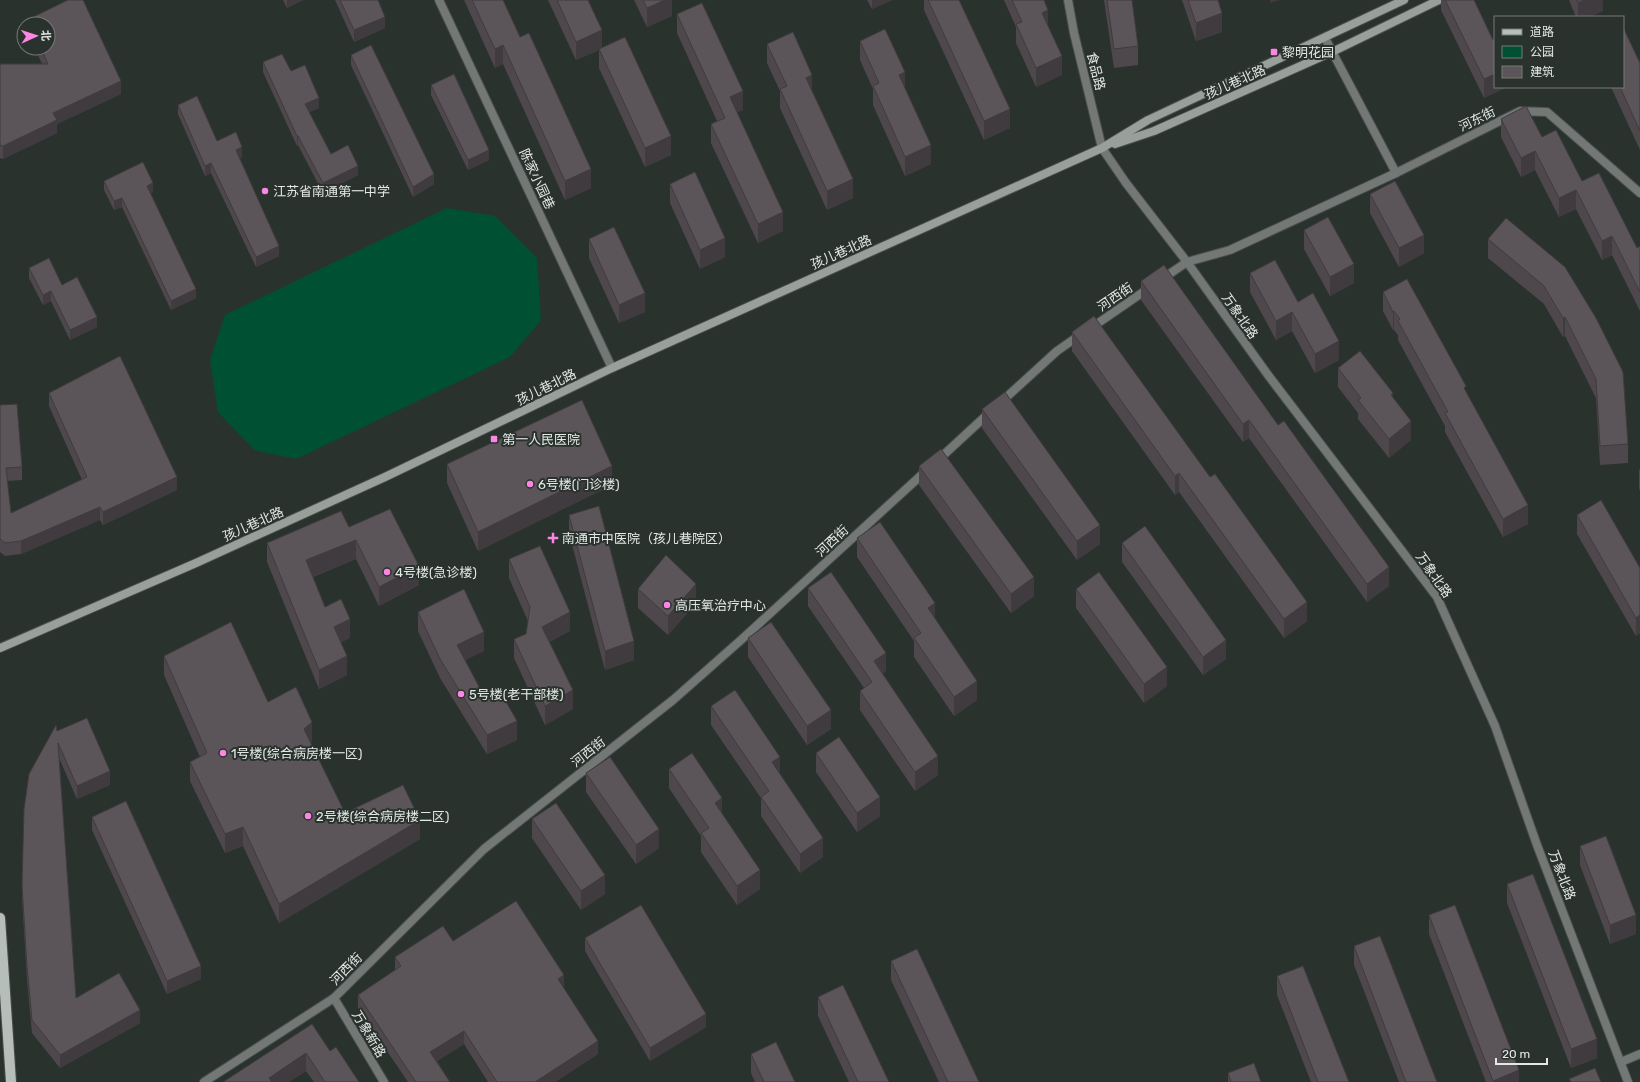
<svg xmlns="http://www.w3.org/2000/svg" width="1640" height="1082" font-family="Rubik,'Noto Sans SC',sans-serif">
  <rect width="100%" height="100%" fill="#2a322e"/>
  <polygon fill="#005133" points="447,208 495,216 537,258 541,320 510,357 296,459 254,450 218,412 210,360 225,315"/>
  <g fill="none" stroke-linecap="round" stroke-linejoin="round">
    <defs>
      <g id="minor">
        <polyline points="439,0 612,368"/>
        <polyline points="1102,148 1126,183 1187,262 1268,375 1437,597 1495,726 1537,845 1628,1082"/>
        <polyline points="1396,173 1520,111 1547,112 1640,193"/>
        <polyline points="1162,279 1187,262 1230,250 1396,173 1325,38"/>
        <polyline points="1091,328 1149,288"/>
        <polyline points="1000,403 1057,351 1080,335"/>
        <polyline points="937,461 989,413"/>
        <polyline points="334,998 384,1082"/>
        <polyline points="1621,1062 1640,1054"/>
        <polyline points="204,1082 334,998 484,849 673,700 741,640 927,470"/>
      </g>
      <polyline id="tertiary" points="1068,0 1074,33 1102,148"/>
      <g id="secondary">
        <polyline points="1115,144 1154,131 1332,52 1439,0"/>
        <polyline points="0,648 196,563 385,477 612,368 1102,148 1148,120 1404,0"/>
      </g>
      <polyline id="primary" points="0,918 11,1082"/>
    </defs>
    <use href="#minor" stroke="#484f4b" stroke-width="10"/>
    <use href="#tertiary" stroke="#484f4b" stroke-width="10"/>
    <use href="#secondary" stroke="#484f4b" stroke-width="10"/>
    <use href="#primary" stroke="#484f4b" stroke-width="12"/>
    <use href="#minor" stroke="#737775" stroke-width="8"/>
    <use href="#tertiary" stroke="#737775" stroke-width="8"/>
    <use href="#secondary" stroke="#999f9b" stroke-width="8"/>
    <use href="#primary" stroke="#b6beb9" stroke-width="10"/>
  </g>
  <g fill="#4e484d">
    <polygon points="68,0 83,0 121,81 121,94 57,124 57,133 3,159 0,158 0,64 42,64 35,48 48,48 48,24 27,24 27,20"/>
    <polygon points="283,0 303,0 287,8"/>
    <polygon points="335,0 378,0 385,28 354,42"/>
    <polygon points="464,0 503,0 591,188 565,200 503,64 495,68"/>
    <polygon points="548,0 588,0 602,48 671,155 645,167 599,68 599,50 576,60"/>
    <polygon points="634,0 672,0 672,16 647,27"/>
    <polygon points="867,0 892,0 872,9"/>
    <polygon points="924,0 959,0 1010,128 984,140 924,10"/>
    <polygon points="1004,0 1044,0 1048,26 1062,75 1036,87 1016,43 1016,27"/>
    <polygon points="1104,0 1132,0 1138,46 1138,65 1114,68"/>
    <polygon points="1182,0 1218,0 1222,32 1196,41"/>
    <polygon points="1441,0 1474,0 1493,40 1495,87 1507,87 1484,98 1441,10"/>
    <polygon points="1569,0 1603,0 1603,11 1589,17 1576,17"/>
    <polygon points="677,14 743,110 737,112 783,231 758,243 711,143 711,124 717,121 677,33"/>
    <polygon points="860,41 905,88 931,164 905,176 873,105 873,89 860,60"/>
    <polygon points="767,44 812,91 853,198 827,210 780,108 780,91 767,63"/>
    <polygon points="351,55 434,184 413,197 351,65"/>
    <polygon points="263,62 291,71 319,108 309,112 331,154 358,175 323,193 298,145 297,146 263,72"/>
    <polygon points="1640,63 1640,150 1611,87 1623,87"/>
    <polygon points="431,85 489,160 468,170 431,95"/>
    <polygon points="178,105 217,141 242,157 239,158 279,256 256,267 211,173 205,176 178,114"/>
    <polygon points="1501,119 1542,137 1582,181 1637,248 1640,246 1640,311 1612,255 1602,260 1576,209 1559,217 1535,170 1521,177 1501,137"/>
    <polygon points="104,181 153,192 150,193 196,298 171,310 122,207 114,210 104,190"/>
    <polygon points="670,184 725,257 700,269 670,203"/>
    <polygon points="1370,194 1424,253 1399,267 1370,213"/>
    <polygon points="1304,230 1354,283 1330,296 1304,249"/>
    <polygon points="589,239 645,312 619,323 589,258"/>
    <polygon points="1488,239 1565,267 1628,444 1628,463 1600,465 1596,398 1565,336 1563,337 1544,304 1488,258"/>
    <polygon points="29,268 62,285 97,327 70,340 51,301 43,305 29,278"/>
    <polygon points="1250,273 1298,302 1339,360 1315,373 1292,331 1276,340 1250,292"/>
    <polygon points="1141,281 1389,586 1367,602 1249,438 1243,442 1141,300"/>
    <polygon points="1383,292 1466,392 1528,524 1503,537 1445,432 1445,426 1398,340 1398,335 1394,330 1393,330 1383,311"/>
    <polygon points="1072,332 1210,477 1307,621 1284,638 1179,492 1175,495 1072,351"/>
    <polygon points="1338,368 1393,399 1411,440 1389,458 1358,419 1358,413 1338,387"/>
    <polygon points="49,393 177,490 103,525 100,520 21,554 5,556 0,552 0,405 22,467 22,480 7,481 11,513 82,480 49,406"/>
    <polygon points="982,409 1100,544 1077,560 982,428"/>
    <polygon points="447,464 612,485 478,551 447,483"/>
    <polygon points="919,466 1034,596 1011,613 919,485"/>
    <polygon points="1640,469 1640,491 1639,488 1639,470"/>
    <polygon points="569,515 634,660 605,670 569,533"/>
    <polygon points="1577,515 1640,568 1636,636 1577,534"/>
    <polygon points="349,527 419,585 379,606 356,559 313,577 325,607 350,638 341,642 347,675 319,689 267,562 267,543"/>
    <polygon points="857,538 935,618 977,700 954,716 914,657 914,641 857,557"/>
    <polygon points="1122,543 1226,659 1203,675 1122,562"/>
    <polygon points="509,559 570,631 549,642 573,709 545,725 514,658 514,639 526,634 528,621 509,578"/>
    <polygon points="808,588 886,671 882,674 938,775 915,791 860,710 860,691 864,688 808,606"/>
    <polygon points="638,589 696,603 668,635 638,608"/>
    <polygon points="1076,589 1167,686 1144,703 1076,608"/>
    <polygon points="418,612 484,651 465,660 485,698 517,740 487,754 440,678 418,631"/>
    <polygon points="748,638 831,729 807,745 748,657"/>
    <polygon points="164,656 268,702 312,741 310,742 345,813 420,839 279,923 243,846 225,853 190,781 190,762 200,757 164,675"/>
    <polygon points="711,706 823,857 800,873 761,816 761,798 711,725"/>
    <polygon points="57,731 110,785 77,799 59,758 76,998 140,1023 60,1068 32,1033 27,980 22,898 22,885"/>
    <polygon points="816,753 880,816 857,832 816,772"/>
    <polygon points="669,769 722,814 760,889 737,905 701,852 701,836 669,788"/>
    <polygon points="586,773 659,848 636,864 586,792"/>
    <polygon points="92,817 201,979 167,994 92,830"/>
    <polygon points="532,819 605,894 581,910 532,838"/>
    <polygon points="1580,846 1636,934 1610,944 1580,865"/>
    <polygon points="1507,884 1597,1058 1571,1068 1507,903"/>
    <polygon points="1429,915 1519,1082 1486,1082 1429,934"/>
    <polygon points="585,938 706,1027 650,1061 585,951"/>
    <polygon points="453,941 564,988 598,1054 555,1082 488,1082 464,1044 437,1061 450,1082 408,1082 358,1008 358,995 395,970 395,957"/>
    <polygon points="1354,946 1437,1082 1399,1082 1354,965"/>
    <polygon points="891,961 979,1082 939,1082 891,980"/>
    <polygon points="1277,976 1349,1082 1311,1082 1277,995"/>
    <polygon points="818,997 889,1082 849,1082 818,1016"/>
    <polygon points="312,1024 330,1051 359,1082 314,1082 306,1071 289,1082 223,1082"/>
    <polygon points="751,1054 795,1082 755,1082 751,1073"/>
    <polygon points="1228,1073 1261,1082 1228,1082"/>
  </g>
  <g fill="#403b3e">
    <polygon points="287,0 303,0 287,8"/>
    <polygon points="665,0 672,0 672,16 647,27 647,8"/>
    <polygon points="872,0 892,0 872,9"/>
    <polygon points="1270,0 1280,0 1270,3"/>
    <polygon points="1585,0 1603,0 1603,11 1589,17 1578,17 1578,3"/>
    <polygon points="1048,10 1048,29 1042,13"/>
    <polygon points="1222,13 1222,32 1196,41 1196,23"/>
    <polygon points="385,17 385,28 354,42 354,30"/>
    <polygon points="602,30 602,49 576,60 576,42"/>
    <polygon points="503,45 503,64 495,68 495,49"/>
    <polygon points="1062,56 1062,75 1036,87 1036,68"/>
    <polygon points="905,72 905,90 899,75"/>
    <polygon points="1495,74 1495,87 1507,87 1484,98 1484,79"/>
    <polygon points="812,75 812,94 806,78"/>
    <polygon points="121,81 121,94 57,124 57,133 3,159 3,146 53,113"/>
    <polygon points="743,91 743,110 730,116 730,97"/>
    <polygon points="319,98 319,108 305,114 305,104"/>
    <polygon points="1010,109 1010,128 984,140 984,121"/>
    <polygon points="297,136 298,136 298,145 297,146"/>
    <polygon points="671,136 671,155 645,167 645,148"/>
    <polygon points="931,145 931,164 905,176 905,157"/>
    <polygon points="242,147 242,157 236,160 236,150"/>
    <polygon points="489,150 489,160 468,170 468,160"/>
    <polygon points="1535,151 1535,170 1521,177 1521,158"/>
    <polygon points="211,163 211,173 205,176 205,166"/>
    <polygon points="358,166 358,175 323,193 323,183"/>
    <polygon points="591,169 591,188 565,200 565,181"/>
    <polygon points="434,174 434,184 413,197 413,187"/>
    <polygon points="853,179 853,198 827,210 827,191"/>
    <polygon points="153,183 153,192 147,195 147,186"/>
    <polygon points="1576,190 1576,209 1559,217 1559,198"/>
    <polygon points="122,198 122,207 114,210 114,201"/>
    <polygon points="783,212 783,231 758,243 758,224"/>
    <polygon points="1424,235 1424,253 1399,267 1399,248"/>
    <polygon points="1612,236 1612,255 1602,260 1602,241"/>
    <polygon points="725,238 725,257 700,269 700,250"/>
    <polygon points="279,246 279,256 256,267 256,257"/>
    <polygon points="1354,264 1354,283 1330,296 1330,277"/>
    <polygon points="196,289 196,298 171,310 171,301"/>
    <polygon points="51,291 51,301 43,305 43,295"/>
    <polygon points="645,293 645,312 619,323 619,305"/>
    <polygon points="1394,311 1394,330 1393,330 1393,312"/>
    <polygon points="1292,312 1292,331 1276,340 1276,321"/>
    <polygon points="97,317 97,327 70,340 70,330"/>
    <polygon points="1565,317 1565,336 1563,337 1563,318"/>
    <polygon points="1339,341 1339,360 1315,373 1315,354"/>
    <polygon points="1393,393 1393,412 1391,395"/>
    <polygon points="1249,420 1249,438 1243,442 1243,424"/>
    <polygon points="1411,421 1411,440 1389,458 1389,439"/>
    <polygon points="612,466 612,485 478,551 478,532"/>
    <polygon points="1179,473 1179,492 1175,495 1175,476"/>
    <polygon points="177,477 177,490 103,525 103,512"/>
    <polygon points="1528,505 1528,524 1503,537 1503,519"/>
    <polygon points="100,507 100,520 21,554 21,541"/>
    <polygon points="1100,525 1100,544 1077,560 1077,541"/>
    <polygon points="356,540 356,559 306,579 306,560"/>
    <polygon points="419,566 419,585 379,606 379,587"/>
    <polygon points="1389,567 1389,586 1367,602 1367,584"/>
    <polygon points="1034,577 1034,596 1011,613 1011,594"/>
    <polygon points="696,584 696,603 668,635 668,616"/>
    <polygon points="1307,602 1307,621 1284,638 1284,619"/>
    <polygon points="935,603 935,622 928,608"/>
    <polygon points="570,612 570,631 542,645 542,627"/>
    <polygon points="1640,615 1640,634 1636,636 1636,618"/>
    <polygon points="350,619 350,638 334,646 334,627"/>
    <polygon points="484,632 484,651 457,664 457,645"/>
    <polygon points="1226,640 1226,659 1203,675 1203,657"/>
    <polygon points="634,641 634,660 605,670 605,651"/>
    <polygon points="886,653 886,671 874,680 874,661"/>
    <polygon points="347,656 347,675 319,689 319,670"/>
    <polygon points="1167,667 1167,686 1144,703 1144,684"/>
    <polygon points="977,681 977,700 954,716 954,697"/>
    <polygon points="573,690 573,709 545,725 545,706"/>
    <polygon points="831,710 831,729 807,745 807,726"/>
    <polygon points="517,721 517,740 487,754 487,735"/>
    <polygon points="312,722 312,741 304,748 304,729"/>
    <polygon points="938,756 938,775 915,791 915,772"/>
    <polygon points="780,757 780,776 772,762"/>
    <polygon points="110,771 110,785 77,799 77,786"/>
    <polygon points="880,797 880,816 857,832 857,813"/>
    <polygon points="722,798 722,817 715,803"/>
    <polygon points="420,820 420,839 279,923 279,904"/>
    <polygon points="243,827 243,846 225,853 225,834"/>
    <polygon points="659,829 659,848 636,864 636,845"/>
    <polygon points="823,838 823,857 800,873 800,854"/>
    <polygon points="760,870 760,889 737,905 737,886"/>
    <polygon points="605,875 605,894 581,910 581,891"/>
    <polygon points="1636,915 1636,934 1610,944 1610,925"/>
    <polygon points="201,966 201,979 167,994 167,981"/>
    <polygon points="564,975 564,988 558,979"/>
    <polygon points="140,1010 140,1023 60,1068 60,1055"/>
    <polygon points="706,1014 706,1027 650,1061 650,1048"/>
    <polygon points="464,1031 464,1044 430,1065 430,1052"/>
    <polygon points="1597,1039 1597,1058 1571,1068 1571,1049"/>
    <polygon points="598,1041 598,1054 555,1082 535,1082"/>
    <polygon points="306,1053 306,1071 289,1082 269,1082 269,1078"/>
    <polygon points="1519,1070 1519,1082 1493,1082 1493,1081"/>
  </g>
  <g fill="#5b5459" stroke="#403b3e">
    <polygon points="68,0 83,0 121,81 53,113 57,120 3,146 0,145 0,64 48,64 41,48 48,48 48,24 29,24 27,20"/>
    <polygon points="340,0 378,0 385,17 354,30"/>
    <polygon points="472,0 503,0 520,37 529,33 591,169 565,181 503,45 495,49"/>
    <polygon points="557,0 588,0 602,30 576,42"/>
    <polygon points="643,0 665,0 647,8"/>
    <polygon points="928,0 959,0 1010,109 984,121"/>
    <polygon points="1012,0 1044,0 1048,10 1042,13 1062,56 1036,68 1016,24 1022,22"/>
    <polygon points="1107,0 1132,0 1138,46 1114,49"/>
    <polygon points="1188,0 1218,0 1222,13 1196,23"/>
    <polygon points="1445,0 1474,0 1493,40 1495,39 1495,74 1484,79"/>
    <polygon points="1577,0 1585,0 1578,3"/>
    <polygon points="702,3 743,91 730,97 783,212 758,224 711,124 725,118 677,14"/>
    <polygon points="1623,27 1640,63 1640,131 1620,87 1623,87"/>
    <polygon points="885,29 905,72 899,75 931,145 905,157 873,86 879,83 860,41"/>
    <polygon points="793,32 812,75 806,78 853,179 827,191 780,89 787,86 767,44"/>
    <polygon points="625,37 671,136 645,148 599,49"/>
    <polygon points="371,45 434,174 413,187 351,55"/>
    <polygon points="282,54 291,71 305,65 319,98 305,104 331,154 348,145 358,166 323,183 298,136 297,136 263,62"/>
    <polygon points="454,74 489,150 468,160 431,85"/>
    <polygon points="197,96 217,141 236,132 242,147 236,150 279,246 256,257 211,163 205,166 178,105"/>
    <polygon points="1526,106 1542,137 1556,130 1582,181 1599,173 1637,248 1640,246 1640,292 1612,236 1602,241 1576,190 1559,198 1535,151 1521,158 1501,119"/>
    <polygon points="143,162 153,183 147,186 196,289 171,301 122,198 114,201 104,181"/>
    <polygon points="695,172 725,238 700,250 670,184"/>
    <polygon points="1395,181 1424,235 1399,248 1370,194"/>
    <polygon points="1328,217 1354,264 1330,277 1304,230"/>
    <polygon points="1506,218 1565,267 1596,318 1623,372 1628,444 1600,446 1596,379 1565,317 1563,318 1544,286 1488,239"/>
    <polygon points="614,227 645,293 619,305 589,239"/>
    <polygon points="49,258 62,285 77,277 97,317 70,330 51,291 43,295 29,268"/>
    <polygon points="1275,260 1298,302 1313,293 1339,341 1315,354 1292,312 1276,321 1250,273"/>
    <polygon points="1164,265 1278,425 1284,421 1389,567 1367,584 1249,420 1243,424 1141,281"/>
    <polygon points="1407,279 1466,386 1464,388 1528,505 1503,519 1445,413 1448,412 1398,321 1400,319 1394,311 1393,312 1383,292"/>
    <polygon points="1094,316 1210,477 1215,474 1307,602 1284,619 1179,473 1175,476 1072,332"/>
    <polygon points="1360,351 1393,393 1391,395 1411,421 1389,439 1358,400 1361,398 1338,368"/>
    <polygon points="120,356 177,477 103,512 100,507 21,541 5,543 0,539 0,405 17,404 22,467 6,468 11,513 87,477 49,393"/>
    <polygon points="1005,392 1100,525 1077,541 982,409"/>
    <polygon points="582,400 612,466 478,532 447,464"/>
    <polygon points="941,449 1034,577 1011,594 919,466"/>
    <polygon points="1601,500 1640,568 1640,615 1636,618 1577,515"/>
    <polygon points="599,506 634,641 605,651 569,515"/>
    <polygon points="390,509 419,566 379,587 356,540 306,560 325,607 341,599 350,619 334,627 347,656 319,670 267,543 341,511 349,527"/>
    <polygon points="880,522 935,603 928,608 977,681 954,697 914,638 921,633 857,538"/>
    <polygon points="1145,526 1226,640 1203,657 1122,543"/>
    <polygon points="540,546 570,612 542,627 573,690 545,706 514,639 526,634 530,607 509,559"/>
    <polygon points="666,555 696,584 668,616 638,589"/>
    <polygon points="831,572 886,653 874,661 938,756 915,772 860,691 872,682 808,588"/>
    <polygon points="1099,572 1167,667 1144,684 1076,589"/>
    <polygon points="464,589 484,632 457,645 485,698 500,691 517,721 487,735 440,659 418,612"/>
    <polygon points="231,622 268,702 296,687 312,722 304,729 345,813 403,785 420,820 279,904 243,827 225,834 190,762 207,753 164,656"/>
    <polygon points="771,622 831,710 807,726 748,638"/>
    <polygon points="735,690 780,757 772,762 823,838 800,854 761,797 769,791 711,706"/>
    <polygon points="87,718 110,771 77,786 58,743 76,998 119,973 140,1010 60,1055 32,1020 27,967 22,885 24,809 29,774 56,725 57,731"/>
    <polygon points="839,737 880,797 857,813 816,753"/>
    <polygon points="692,753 722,798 715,803 760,870 737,886 701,833 709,828 669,769"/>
    <polygon points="610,757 659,829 636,845 586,773"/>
    <polygon points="126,801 201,966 167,981 92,817"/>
    <polygon points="556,803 605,875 581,891 532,819"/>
    <polygon points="1606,836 1636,915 1610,925 1580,846"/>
    <polygon points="1533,874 1597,1039 1571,1049 1507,884"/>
    <polygon points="516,901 564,975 558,979 598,1041 535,1082 497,1082 464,1031 430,1052 450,1082 416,1082 358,995 401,966 395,957 443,926 453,941"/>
    <polygon points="641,905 706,1014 650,1048 585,938"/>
    <polygon points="1455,905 1519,1070 1493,1081 1429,915"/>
    <polygon points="1380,936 1437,1082 1406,1082 1354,946"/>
    <polygon points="917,949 979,1082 948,1082 891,961"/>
    <polygon points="1303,966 1349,1082 1318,1082 1277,976"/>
    <polygon points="843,985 889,1082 858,1082 818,997"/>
    <polygon points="312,1024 330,1051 336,1047 359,1082 325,1082 306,1053 269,1078 272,1082 223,1082"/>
    <polygon points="776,1042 795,1082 764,1082 751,1054"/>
    <polygon points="1254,1063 1261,1082 1231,1082 1228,1073"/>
    <polygon points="1595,1068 1601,1082 1571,1082 1569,1079"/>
  </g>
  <g fill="#fc86e3" stroke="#2a322e" stroke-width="1.5">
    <rect x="1270" y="48" width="8" height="8" rx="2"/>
    <circle cx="265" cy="191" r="4"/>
    <rect x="490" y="435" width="8" height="8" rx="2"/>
    <circle cx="530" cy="484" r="4"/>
    <path d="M551 532h4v4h4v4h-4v4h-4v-4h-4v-4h4z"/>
    <circle cx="387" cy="572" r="4"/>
    <circle cx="667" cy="605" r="4"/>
    <circle cx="461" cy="694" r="4"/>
    <circle cx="223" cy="753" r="4"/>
    <circle cx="308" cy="816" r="4"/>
  </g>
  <g text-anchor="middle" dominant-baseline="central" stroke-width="4" stroke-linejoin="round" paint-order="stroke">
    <g font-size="13" fill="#e3e8e5" stroke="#2a322e" text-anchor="start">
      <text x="1282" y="52">黎明花园</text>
      <text x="273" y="191">江苏省南通第一中学</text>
      <text x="502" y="439">第一人民医院</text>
      <text x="538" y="484">6号楼(门诊楼)</text>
      <text x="562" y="538">南通市中医院（孩儿巷院区）</text>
      <text x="395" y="572">4号楼(急诊楼)</text>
      <text x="675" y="605">高压氧治疗中心</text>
      <text x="469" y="694">5号楼(老干部楼)</text>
      <text x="231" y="753">1号楼(综合病房楼一区)</text>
      <text x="316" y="816">2号楼(综合病房楼二区)</text>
    </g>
    <g font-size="13" fill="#e3e8e5" stroke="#2a322e">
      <text transform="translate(1096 71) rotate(76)">食品路</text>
      <text transform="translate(1235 82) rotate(-24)">孩儿巷北路</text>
      <text transform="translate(1477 119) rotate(-26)">河东街</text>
      <text transform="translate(537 179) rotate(65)">陈家小园巷</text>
      <text transform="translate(841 252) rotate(-24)">孩儿巷北路</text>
      <text transform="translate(1115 297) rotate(-34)">河西街</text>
      <text transform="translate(1240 316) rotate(55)">万象北路</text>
      <text transform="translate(546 387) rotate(-26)">孩儿巷北路</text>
      <text transform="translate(253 524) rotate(-24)">孩儿巷北路</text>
      <text transform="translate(832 541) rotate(-43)">河西街</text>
      <text transform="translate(1434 575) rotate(55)">万象北路</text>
      <text transform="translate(588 752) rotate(-38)">河西街</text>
      <text transform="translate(1562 875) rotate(69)">万象北路</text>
      <text transform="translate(346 969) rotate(-45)">河西街</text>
      <text transform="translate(369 1034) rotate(59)">万象新路</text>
    </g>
  </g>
  <rect x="1494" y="16" width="130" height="72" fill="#2a322e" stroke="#747b77"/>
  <rect x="1502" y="29" width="20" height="6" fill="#b6beb9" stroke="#747b77"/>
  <text x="1530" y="36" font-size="12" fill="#e3e8e5">道路</text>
  <rect x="1502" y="46" width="20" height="12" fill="#005133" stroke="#747b77"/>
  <text x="1530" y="56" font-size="12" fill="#e3e8e5">公园</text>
  <rect x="1502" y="66" width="20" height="12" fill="#5b5459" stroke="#747b77"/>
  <text x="1530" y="76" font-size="12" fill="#e3e8e5">建筑</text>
  <g transform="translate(36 36) rotate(87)"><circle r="19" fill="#2a322e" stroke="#747b77"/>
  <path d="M0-3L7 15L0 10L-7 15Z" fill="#fc86e3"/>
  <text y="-6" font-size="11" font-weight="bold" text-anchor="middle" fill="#e3e8e5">北</text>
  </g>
  <path d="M1496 1058v6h51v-6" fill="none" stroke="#e3e8e5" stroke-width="2"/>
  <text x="1502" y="1058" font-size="12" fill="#e3e8e5" stroke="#2a322e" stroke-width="3" paint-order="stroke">20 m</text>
</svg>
